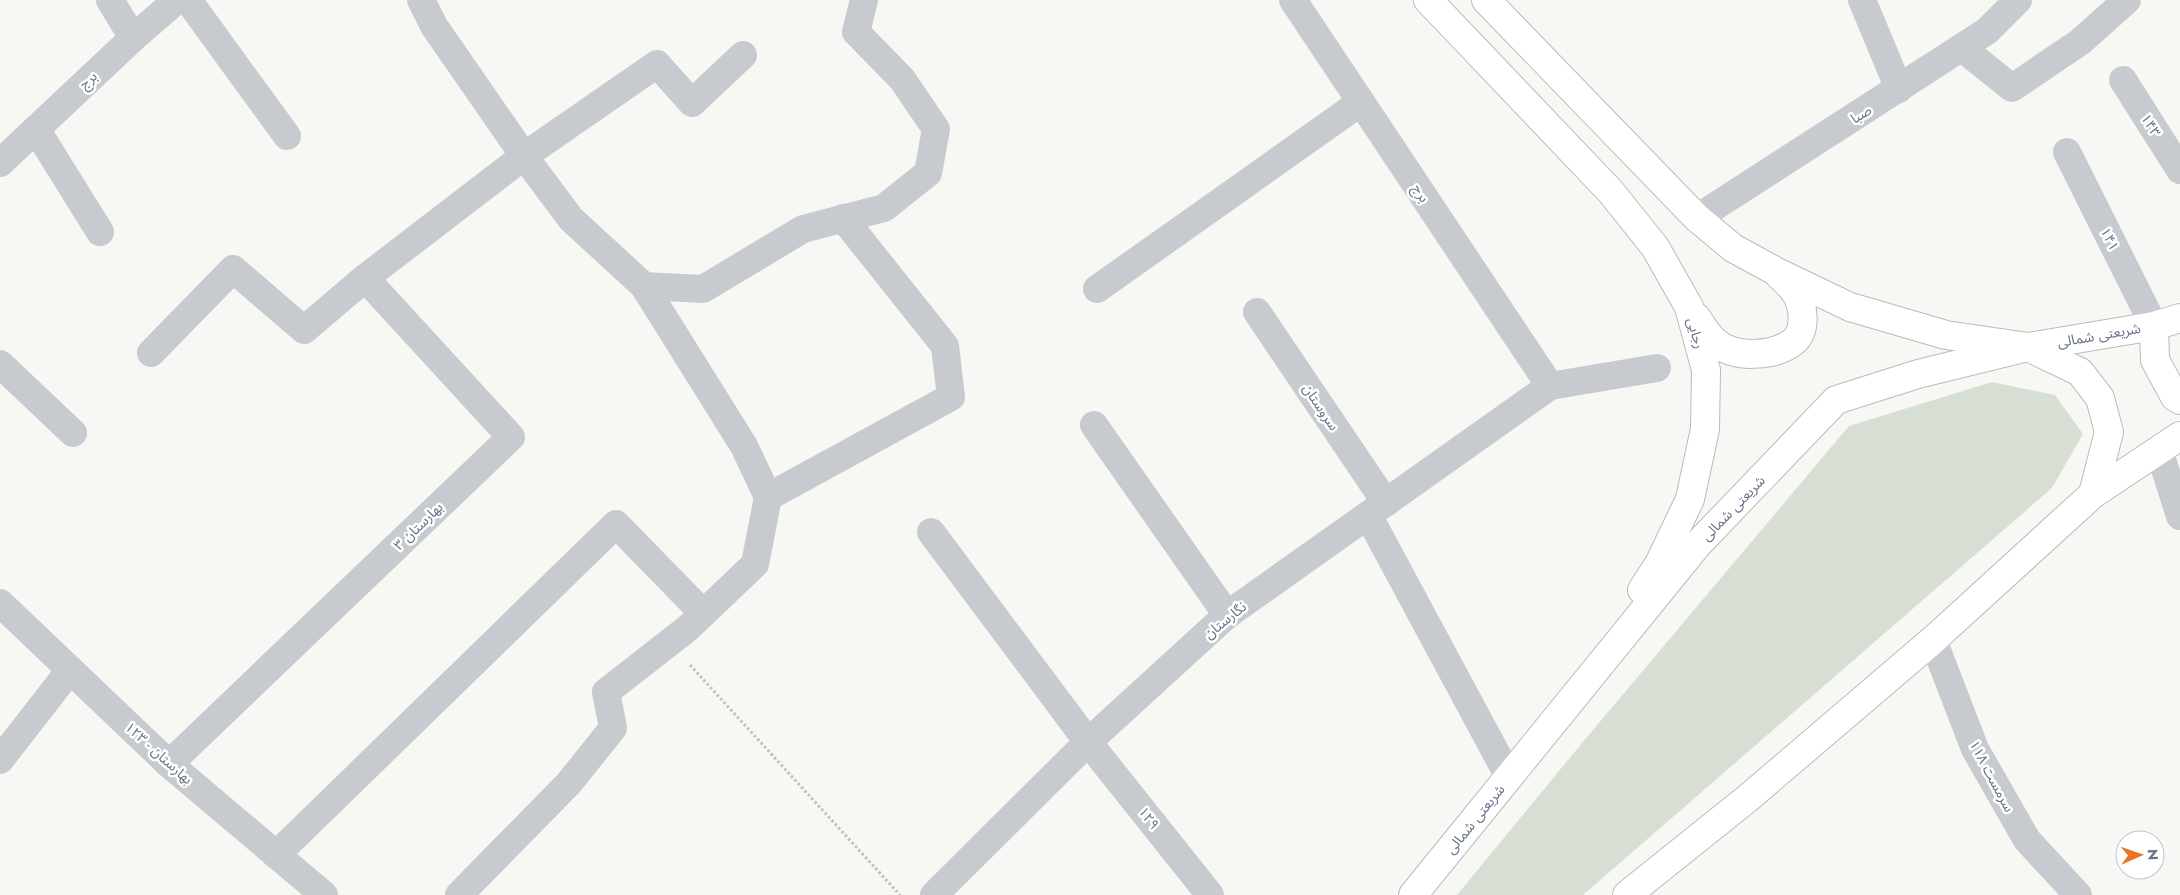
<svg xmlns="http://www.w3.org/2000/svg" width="2180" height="895" font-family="Jost,'Noto Sans Arabic',sans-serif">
  <rect width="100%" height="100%" fill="#f7f7f4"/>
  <polygon fill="#d7dfd5" points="1992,382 2055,395 2083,434 2052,488 1583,895 1457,895 1582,743 1849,426"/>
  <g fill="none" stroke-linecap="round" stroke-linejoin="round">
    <defs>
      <g id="major">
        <polyline points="1428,0 1611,192 1655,247 1689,307 1706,370 1705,429 1690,499 1659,564 1642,590"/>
        <polyline points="1486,0 1697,218 1733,248 1777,272 1850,307 1946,335 2028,347 2080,372 2100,398 2109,432 2093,494"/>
        <path d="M1696,317C1701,324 1707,335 1714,341C1733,359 1773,357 1793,342C1807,331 1804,305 1795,292C1791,286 1784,280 1779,275"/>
        <polyline points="2154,326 2155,360 2175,397 2180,400"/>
        <polyline points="1413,895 1698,544 1836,400 1918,374 2028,347 2154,326 2180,318"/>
        <polyline points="1627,895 1748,798 1933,640 2093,494 2180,436"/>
      </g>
    </defs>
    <use href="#major" stroke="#b8bbc0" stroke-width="30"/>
    <polyline stroke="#bec0c3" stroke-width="3" stroke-dasharray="2.5 2.5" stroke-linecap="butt" points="690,665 900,895"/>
    <g stroke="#c7cace" stroke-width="28">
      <polyline points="110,0 133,38"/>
      <polyline points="188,0 287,136"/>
      <polyline points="421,0 434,26 524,156 571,219 644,286 703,289 803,229 884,208 928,173 936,129 902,79 856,32 864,0"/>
      <polyline points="1293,0 1550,386"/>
      <polyline points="1862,0 1899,89"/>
      <polyline points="1962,48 2012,88 2080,42 2127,0"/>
      <polyline points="2123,80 2180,170"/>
      <polyline points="36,129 100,232"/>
      <polyline points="2067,152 2154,326"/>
      <polyline points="0,163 133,38 177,0"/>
      <polyline points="1697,218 1987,31 2018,0"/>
      <polyline points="1097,289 1361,102"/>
      <polyline points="1257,312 1386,503"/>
      <polyline points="151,353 233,269 304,330 365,278 524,156 657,64 692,103 743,55"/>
      <polyline points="0,364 73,433"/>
      <polyline points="1094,425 1227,615"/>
      <polyline points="2159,450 2180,516"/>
      <polyline points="768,497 951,397 945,346 843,218"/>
      <polyline points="1368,515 1509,777"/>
      <polyline points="931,532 1088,742 1210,895"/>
      <polyline points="0,603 169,764 324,895"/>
      <polyline points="1933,640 1975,749 2027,840 2078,895"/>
      <polyline points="0,760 70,670"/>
      <polyline points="169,764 511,437 365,278"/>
      <polyline points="276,855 616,524 703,613"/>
      <polyline points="459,895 569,783 613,728 606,692 688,628 755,564 768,497 744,446 644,286"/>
      <polyline points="934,895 1088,742 1227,615 1550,386 1657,368"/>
    </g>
    <use href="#major" stroke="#fff" stroke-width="28"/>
  </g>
  <g text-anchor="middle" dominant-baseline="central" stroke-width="5" stroke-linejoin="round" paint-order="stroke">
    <g font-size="14" fill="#657186" stroke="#fff">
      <text transform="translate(88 80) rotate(-43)">برج</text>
      <text transform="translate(1861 114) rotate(-32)">صبا</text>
      <text transform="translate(2151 125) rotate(58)">۱۴۳</text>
      <text transform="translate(1421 193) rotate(56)">برج</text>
      <text transform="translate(2110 239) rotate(63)">۱۴۱</text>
      <text transform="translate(1696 333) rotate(75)">رجایی</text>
      <text transform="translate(2099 335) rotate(-10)">شریعتی شمالی</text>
      <text transform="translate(1321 407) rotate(56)">سروستان</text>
      <text transform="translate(1733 508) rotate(-46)">شریعتی شمالی</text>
      <text transform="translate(418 526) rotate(-44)">بهارستان ۳</text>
      <text transform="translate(1225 620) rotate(-39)">نگارستان</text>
      <text transform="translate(159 753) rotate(42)">بهارستان - ۱۲۳</text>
      <text transform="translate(1992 776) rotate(62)">سرمست ۱۱۸</text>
      <text transform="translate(1149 818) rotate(52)">۱۲۹</text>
      <text transform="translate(1475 819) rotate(-51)">شریعتی شمالی</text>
    </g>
  </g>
  <g transform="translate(2140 855) rotate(88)"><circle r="24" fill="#ffffff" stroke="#c1c6cf"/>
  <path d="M0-4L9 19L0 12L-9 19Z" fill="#e97422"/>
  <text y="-8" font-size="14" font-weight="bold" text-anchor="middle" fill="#657186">N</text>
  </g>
</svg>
